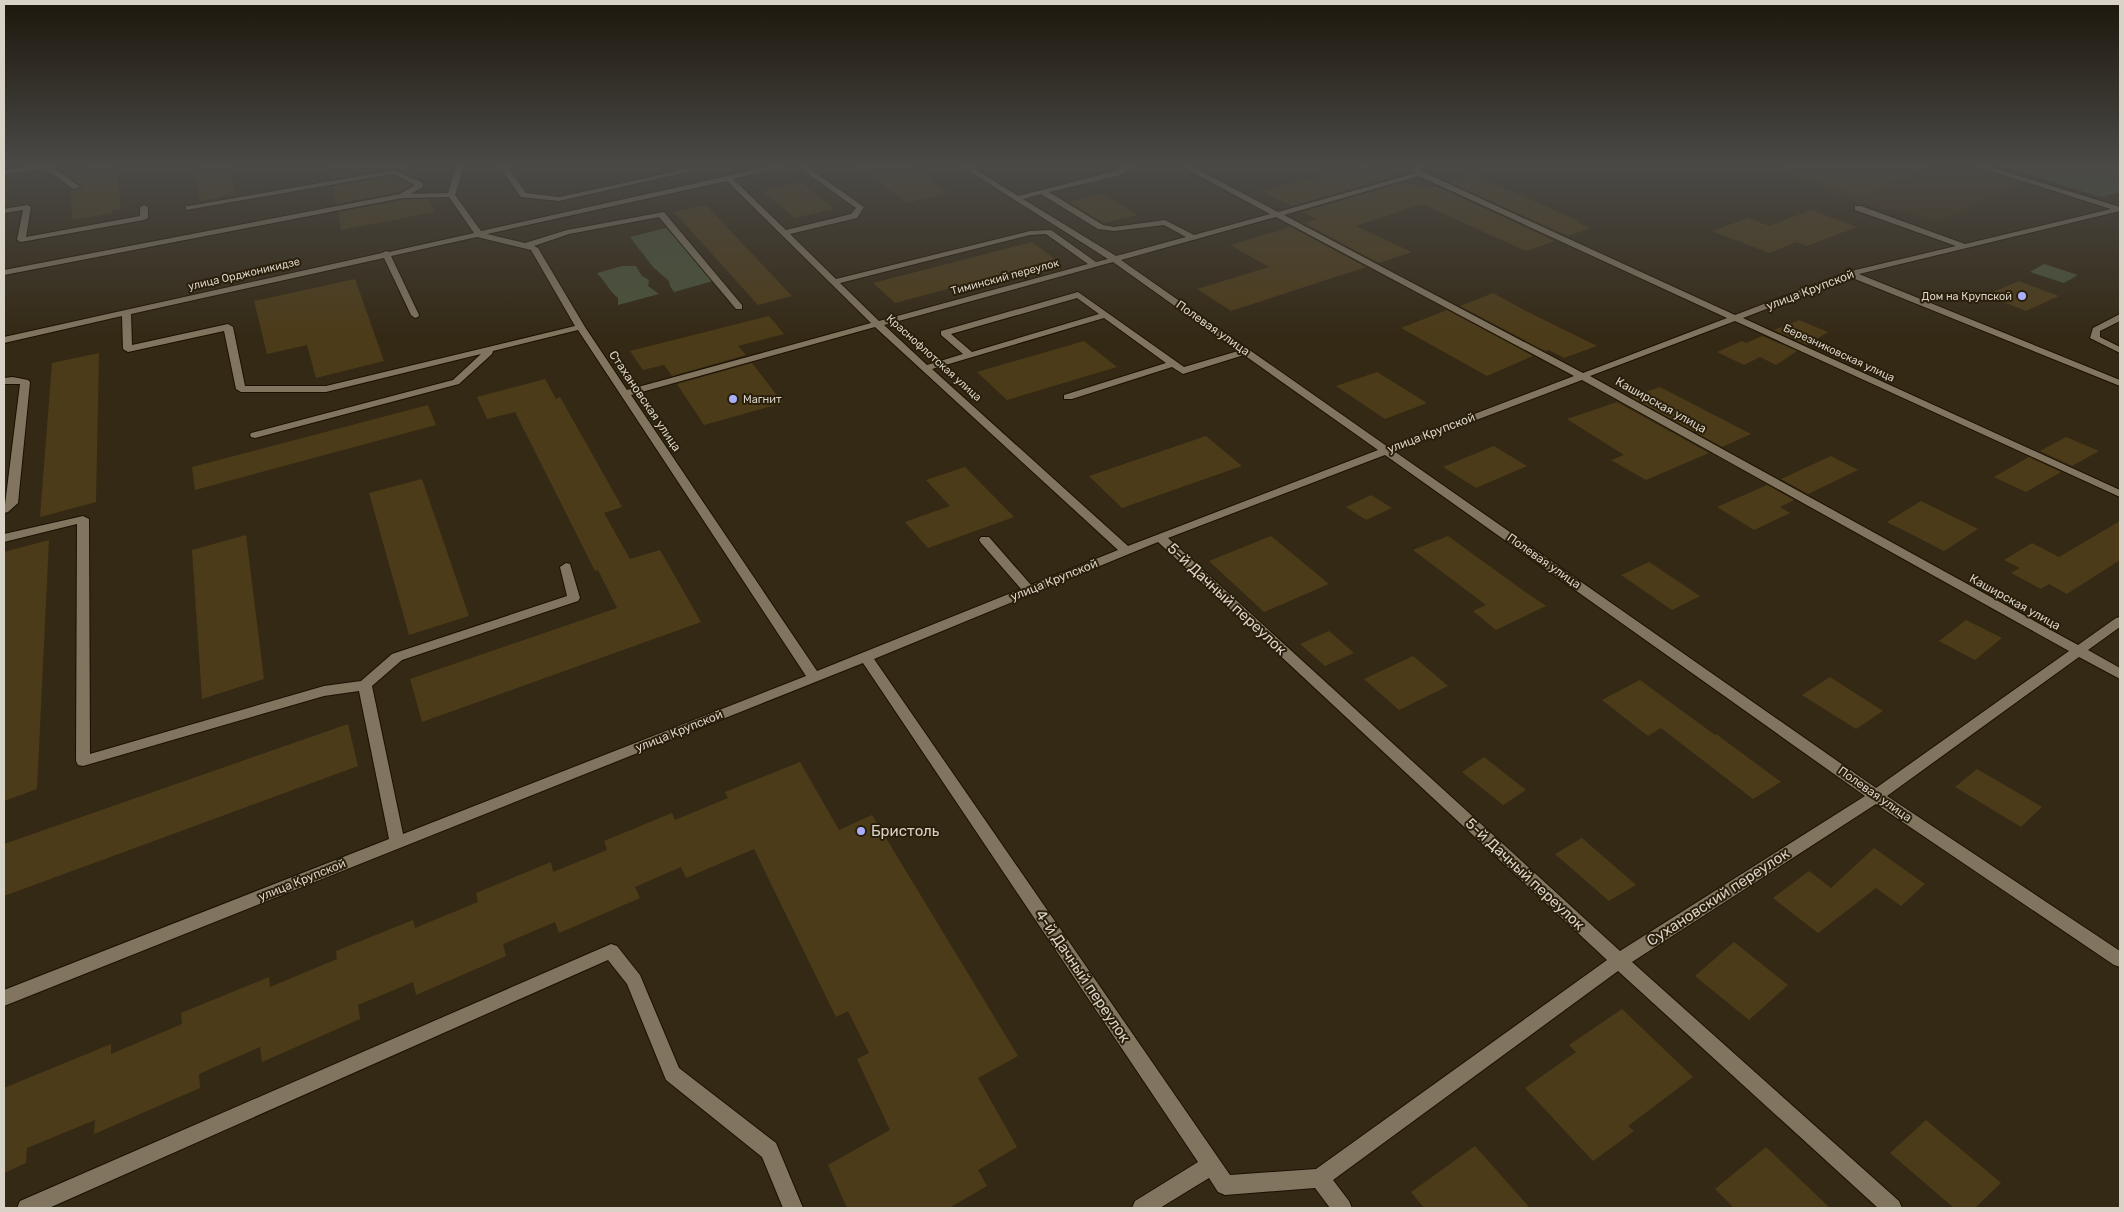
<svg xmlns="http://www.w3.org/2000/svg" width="2124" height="1212" font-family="Rubik,sans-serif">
  <rect width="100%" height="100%" fill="#342915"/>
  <polygon fill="#3f3116" points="1752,166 1996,166 2036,178 1937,222 1904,211 1879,209"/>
  <g fill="#4a5339">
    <polygon points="2001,166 2120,166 2120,192 2101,197"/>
    <polygon points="666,228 691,254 713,281 674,292 670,286 669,281 653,267 630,237"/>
    <polygon points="2044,264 2078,275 2064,283 2030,272"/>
    <path d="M622,266H636L642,276L649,280L648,286L659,294L618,305V298C610,292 605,281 597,273Z"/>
  </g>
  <g fill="#4c3b18">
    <polygon points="93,166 116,166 121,209 112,211 112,213 72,220 71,190 81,189 82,187 71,178 70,172"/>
    <polygon points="194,166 231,166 235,194 200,201"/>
    <polygon points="329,166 412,166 418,179 394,168 332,179"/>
    <polygon points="857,166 909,166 948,193 907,203"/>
    <polygon points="1363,166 1371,166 1394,177 1291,206 1262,191"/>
    <polygon points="1781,166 1931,166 1931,167 1859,196 1781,170"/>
    <polygon points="1473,174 1581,222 1578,223 1591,228 1568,236 1448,182"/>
    <polygon points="393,176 411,185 399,192 336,204 333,186"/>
    <polygon points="800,182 834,209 795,218 762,191"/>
    <polygon points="1405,182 1422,190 1436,186 1555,241 1526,251 1422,204 1356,226 1412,252 1379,263 1304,223 1317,219 1302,212"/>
    <polygon points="1103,194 1115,201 1137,215 1104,223 1069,202"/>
    <polygon points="428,199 435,212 341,230 338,212 402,200"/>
    <polygon points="706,205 792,296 758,305 674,212"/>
    <polygon points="1811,210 1857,227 1807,246 1797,242 1769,253 1712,231 1748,218 1769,226"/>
    <polygon points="1291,227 1366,267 1231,311 1197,289 1269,267 1230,245"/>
    <polygon points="1032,242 1056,260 895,303 873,283"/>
    <polygon points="355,279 384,361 316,378 307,345 267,354 254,301"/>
    <polygon points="2019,281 2059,296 2026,311 1986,295"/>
    <polygon points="1493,293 1526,311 1597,346 1564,358 1549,350 1545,351 1460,306"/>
    <polygon points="1447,310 1533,356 1487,376 1401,328"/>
    <polygon points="769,316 784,334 738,346 746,355 672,376 664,365 643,370 630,351"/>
    <polygon points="1799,320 1828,332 1807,345 1774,330"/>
    <polygon points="1762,336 1797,351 1776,365 1760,357 1744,365 1717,352 1742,341 1746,343"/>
    <polygon points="1084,341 1117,367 1007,400 977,372"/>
    <polygon points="99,353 96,502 40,517 52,363"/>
    <polygon points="752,363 783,403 704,425 677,384"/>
    <polygon points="1377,372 1427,403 1385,419 1336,386"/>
    <polygon points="545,379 556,399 560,397 622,507 604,513 630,559 660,550 701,622 422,722 410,679 617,608 598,570 595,571 515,412 487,419 477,397"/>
    <polygon points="1660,387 1751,434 1722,447 1631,397"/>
    <polygon points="1617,402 1709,453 1646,480 1611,460 1624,455 1567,419"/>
    <polygon points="428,405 436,425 195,490 192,467"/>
    <polygon points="1206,436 1242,466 1122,508 1089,476"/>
    <polygon points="2066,437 2099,451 2072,466 2040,451"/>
    <polygon points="1494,446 1527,466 1476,488 1443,467"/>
    <polygon points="1831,456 1858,470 1808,494 1781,479"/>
    <polygon points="2029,457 2061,472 2026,492 1994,477"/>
    <polygon points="965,467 1014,517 928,548 905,522 950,506 926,480"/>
    <polygon points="422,479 469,616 409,635 369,493"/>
    <polygon points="1767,485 1794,500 1780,507 1790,513 1754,530 1717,507"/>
    <polygon points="1371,495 1392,508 1366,520 1346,507"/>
    <polygon points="1921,501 1978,529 1944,551 1887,522"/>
    <polygon points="2120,521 2120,560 2067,594 2049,584 2041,589 2011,573 2020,568 2004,560 2032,543 2059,557"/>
    <polygon points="246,535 264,679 202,699 192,550"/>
    <polygon points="1271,536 1329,584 1264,612 1209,561"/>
    <polygon points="1448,536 1521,589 1546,606 1496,630 1473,611 1486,605 1413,550"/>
    <polygon points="49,540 37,789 4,801 4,552"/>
    <polygon points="1649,562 1700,596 1672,610 1621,575"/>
    <polygon points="1966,620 2002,638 1975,660 1939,641"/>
    <polygon points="1329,631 1354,653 1325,666 1300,644"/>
    <polygon points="1413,656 1448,686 1399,710 1364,679"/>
    <polygon points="1830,677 1883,711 1856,729 1802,695"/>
    <polygon points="1640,680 1715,735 1716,734 1781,782 1753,799 1661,728 1648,736 1602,700"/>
    <polygon points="348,724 358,766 4,896 4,844"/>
    <polygon points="1484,757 1526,790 1503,805 1462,772"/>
    <polygon points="800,762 839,830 872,815 1018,1056 978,1078 1017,1147 978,1170 987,1186 949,1208 847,1208 828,1165 890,1130 857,1059 869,1053 848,1011 836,1017 754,849 686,878 681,867 635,887 640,898 559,933 555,922 503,944 506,956 416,995 413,982 358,1005 360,1019 262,1062 260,1047 199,1074 200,1088 94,1134 95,1120 27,1148 26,1163 4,1173 4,1088 111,1044 111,1054 182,1024 181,1013 269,977 270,987 337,959 336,951 413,920 415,928 478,902 476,893 551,862 553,872 607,850 604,841 672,813 675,820 728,798 725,792"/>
    <polygon points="1977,769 2042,807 2021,827 1955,787"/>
    <polygon points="1582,838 1636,885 1609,901 1555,854"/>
    <polygon points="1874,848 1925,884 1901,906 1876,888 1818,933 1773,898 1809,871 1831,888"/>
    <polygon points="1734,942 1788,985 1749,1020 1695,976"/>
    <polygon points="1622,1009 1693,1077 1628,1126 1634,1131 1593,1161 1525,1088 1576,1052 1569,1045"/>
    <polygon points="1926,1120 2001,1183 1975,1208 1954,1208 1890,1153"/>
    <polygon points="1475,1146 1530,1208 1424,1208 1411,1192"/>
    <polygon points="1766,1147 1830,1208 1734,1208 1715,1189"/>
  </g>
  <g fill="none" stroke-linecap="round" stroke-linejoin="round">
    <defs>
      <g id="minor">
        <polygon points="36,166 59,166 54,168 80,187 73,189 46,169 4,174 4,170"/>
        <path d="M456,166H464L455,195L481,231L773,166H787L733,179L786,230L851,214L856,208L797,166H806L864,207L857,218L790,234L836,279L1030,231L1051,230L1096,262L1108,259L961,166H970L1018,196L1112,172L1126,166H1136L1118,176L1049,192L1103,225L1114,227L1165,220L1194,235L1270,214L1181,166H1191L1278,212L1416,173L1412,168L1417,166L1423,172L1735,315L1847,272L1956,246L1855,210V206H1861L1965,244L2111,209L1975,166H1987L2120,207V211L1859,274L2120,380V386L1850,277L1743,318L2120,490V497L1735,321L1590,376L2078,645L2116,618L2120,617V627L2088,650L2120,668V679L2079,657L1887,796L2120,951V967L2114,965L1876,804L1632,962L1899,1201L1902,1208H1878L1618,971L1333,1180L1349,1201L1352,1208H1330L1315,1188L1225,1195L1218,1192L1209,1178L1160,1208H1132L1135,1201L1198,1162L863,663L4,1006V990L389,839L359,691L324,696L83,766L78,765L76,761L77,524L4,542V534L83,516L89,519L90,754L324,686L361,681L392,654L567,596L560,567L566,563L570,564L580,598L578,601L402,660L372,686L403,834L806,676L578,330L493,351L492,354L459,384L255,438L251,437L250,435L251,433L453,380L481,354L326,392H241L236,389L224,331L128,352L123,349L122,316L4,343V337L382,253L386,251L389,252L474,233L449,197L402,198L4,275V270L400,194L415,185L393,174L186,210V206H189L394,170L423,183V187L411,194L448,193ZM1419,176L1727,318L1583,373L1284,215ZM727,181L871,323L627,390L585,327L538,248L534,246L569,234L659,217L736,309H742V305L664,212L567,230L525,243L487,234ZM1041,194L1098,229L1114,231L1164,225L1186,237L1116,256L1023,199ZM1276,217L1574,376L1388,447L1121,260ZM1046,234L1088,264L879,321L840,283L1030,235ZM477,237L531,250L575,326L326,386H245L233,327L228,324L132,345L131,314L384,258L411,315L415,318L418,317L419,315L391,256ZM1113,262L1238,351L1184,367L1078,292L941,331V335L963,354L927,365L884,325ZM1077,298L1099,314L972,352L951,334ZM1104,318L1166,363L1064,395V399H1072L1172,367L1183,374L1244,355L1378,450L1128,546L932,369ZM875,327L1118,550L1031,585L989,537H981L979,540L981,543L1021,589L817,671L631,395ZM1582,380L2069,651L1876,788L1394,451ZM1385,455L1865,796L1620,951L1168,538ZM1158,542L1607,960L1316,1169L1230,1175L874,659Z"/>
        <polygon points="499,166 507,166 526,193 559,197 697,167 701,169 559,201 521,197"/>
        <polygon points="27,205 31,207 26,237 140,216 140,207 144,205 148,207 148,218 144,220 21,242 17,240 23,210 4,213 4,209"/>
        <polygon points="2120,314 2120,321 2100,331 2100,337 2120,347 2120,353 2090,338 2093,328"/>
        <polygon points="13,377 28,380 30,382 18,503 8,512 4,513 20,384 4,384 4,378"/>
        <polygon points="611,944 617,946 640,975 679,1068 776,1143 803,1208 783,1208 762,1157 666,1080 627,984 608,960 49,1208 17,1208 20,1201"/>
      </g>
    </defs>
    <use href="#minor" stroke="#1b1101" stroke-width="2"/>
    <use href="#minor" fill="#81755f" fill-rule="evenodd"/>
  </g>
  <linearGradient id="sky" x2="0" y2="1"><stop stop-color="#1d170c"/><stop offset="0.49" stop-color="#4a4946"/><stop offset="1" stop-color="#4a4946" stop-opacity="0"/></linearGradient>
  <rect width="2124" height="336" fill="url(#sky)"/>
  <g fill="#abaffb" stroke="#291f0b" stroke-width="2">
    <circle cx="2022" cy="296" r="5"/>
    <circle cx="733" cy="399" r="5"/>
    <circle cx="861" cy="831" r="5"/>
  </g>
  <g text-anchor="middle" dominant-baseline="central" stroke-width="4" stroke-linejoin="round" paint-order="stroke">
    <g font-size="11" fill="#d9d2c6" stroke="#291f0b">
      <text transform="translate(244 274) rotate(-13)">улица Орджоникидзе</text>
      <text transform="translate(1005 277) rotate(-15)">Тиминский переулок</text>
      <text transform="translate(1839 353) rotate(25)">Березниковская улица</text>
      <text transform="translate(934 358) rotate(42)">Краснофлотская улица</text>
    </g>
    <g font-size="11" fill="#d9d2c6" stroke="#291f0b" text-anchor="end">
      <text x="2012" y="296">Дом на Крупской</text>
      <text x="743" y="399" text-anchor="start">Магнит</text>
    </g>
    <g font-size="12" fill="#d9d2c6" stroke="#291f0b">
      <text transform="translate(1810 290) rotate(-21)">улица Крупской</text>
      <text transform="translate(1213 328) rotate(35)">Полевая улица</text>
      <text transform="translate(645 401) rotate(56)">Стахановская улица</text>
      <text transform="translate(1661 405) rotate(29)">Каширская улица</text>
      <text transform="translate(1431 433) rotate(-21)">улица Крупской</text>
      <text transform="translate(1544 561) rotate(35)">Полевая улица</text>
      <text transform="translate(1054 580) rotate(-22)">улица Крупской</text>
      <text transform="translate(2015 602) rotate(29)">Каширская улица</text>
      <text transform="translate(679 731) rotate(-22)">улица Крупской</text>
      <text transform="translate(1875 794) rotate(35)">Полевая улица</text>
      <text transform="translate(302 880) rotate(-22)">улица Крупской</text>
    </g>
    <g font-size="15" fill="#d9d2c6" stroke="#291f0b">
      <text transform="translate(1227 599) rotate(43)">5-й Дачный переулок</text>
      <text transform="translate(1525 874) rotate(43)">5-й Дачный переулок</text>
      <text transform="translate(1718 897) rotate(-33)">Сухановский переулок</text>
      <text transform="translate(1083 976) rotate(56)">4-й Дачный переулок</text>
    </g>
    <g font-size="15" fill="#d9d2c6" stroke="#291f0b" text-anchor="start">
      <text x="871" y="831">Бристоль</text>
    </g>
  </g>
  <rect width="2124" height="1212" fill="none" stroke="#d9d2c6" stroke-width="10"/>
</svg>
